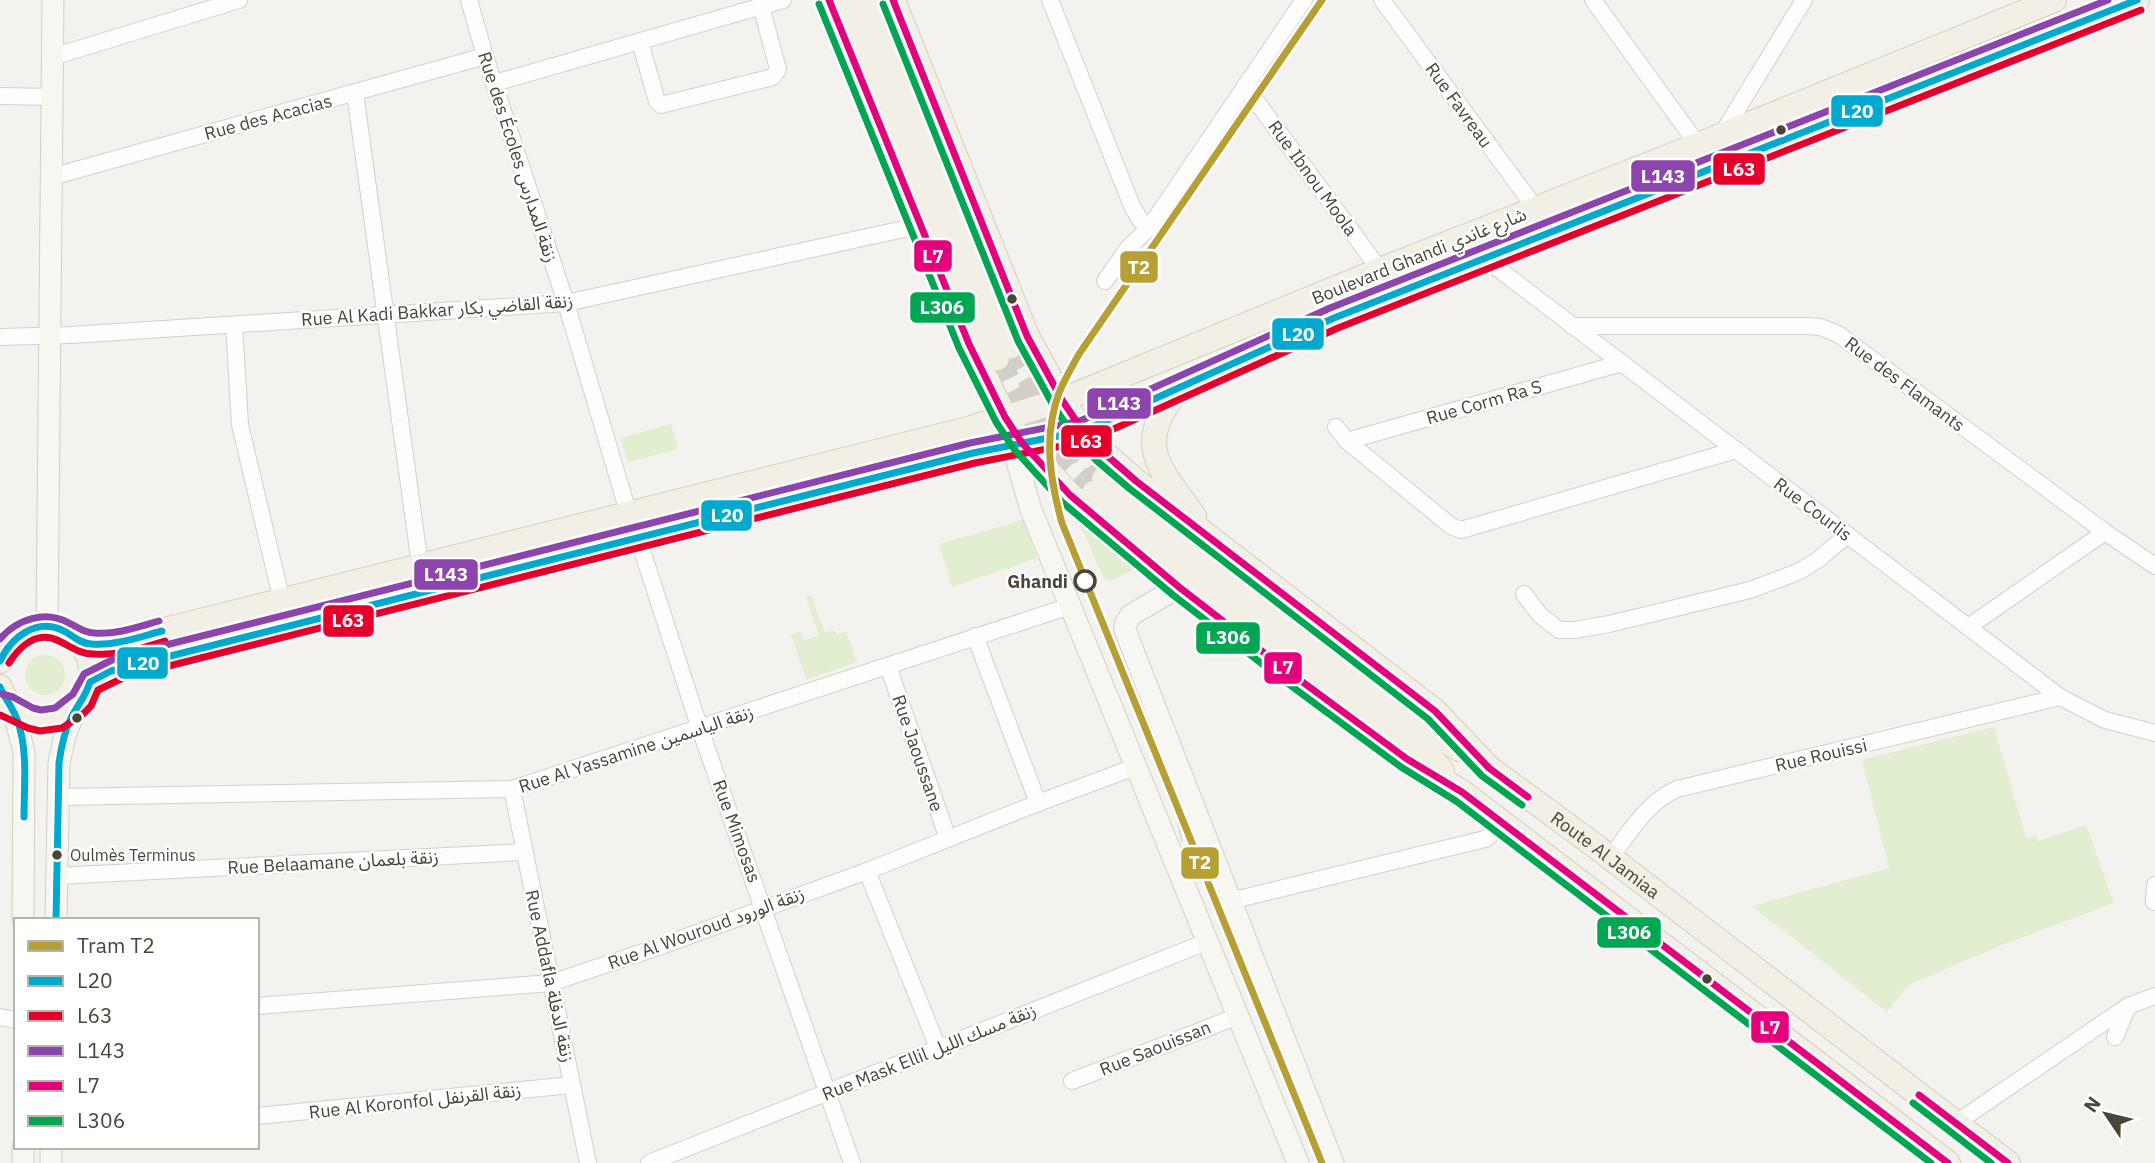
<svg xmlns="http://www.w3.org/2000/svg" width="2155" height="1163" font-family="'IBM Plex Sans','Noto Sans Arabic',sans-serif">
  <rect width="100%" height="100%" fill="#f4f2ee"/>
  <g fill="#e1eecf">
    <polygon points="671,424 678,449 628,462 620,438"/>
    <polygon points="1023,520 1037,558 952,587 939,544"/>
    <polygon points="1082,522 1136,565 1136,569 1109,581 1104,579 1080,524"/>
    <polygon points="811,595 825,633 834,630 837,635 846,631 857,662 806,680 791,635 800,631 804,641 819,635 806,597"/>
    <circle cx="45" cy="675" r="20"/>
    <polygon points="1994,727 2026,838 2036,835 2038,841 2086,825 2114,903 1997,947 1907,986 1887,1012 1752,906 1889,868 1862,760"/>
  </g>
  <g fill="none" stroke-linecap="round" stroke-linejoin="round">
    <g stroke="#d2cfca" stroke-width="24" stroke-dasharray="24 12" stroke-linecap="butt">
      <polyline points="1011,346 1037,392 1062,430 1104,479"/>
      <polyline points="997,358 1030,423 1058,456 1094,493"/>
    </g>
    <defs>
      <g id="street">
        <polyline points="469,0 485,56 566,303 629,515"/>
        <polyline points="1050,0 1132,206 1140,220 1149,228"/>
        <polyline points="1382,0 1536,209"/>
        <polyline points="1593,0 1698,145"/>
        <polyline points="640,42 657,101 661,105 773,77 778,69 761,6"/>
        <polyline points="52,57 239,0"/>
        <polyline points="495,83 783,0"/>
        <polyline points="1245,86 1380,270"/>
        <polyline points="355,93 420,565"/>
        <polyline points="0,96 52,97"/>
        <polyline points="1722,134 1804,0"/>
        <polyline points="51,177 485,56"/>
        <polyline points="1484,258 2060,697 2105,720 2155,733"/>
        <polyline points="1105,281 1129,247 1149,228 1304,0"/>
        <polyline points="234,325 240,425 282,601"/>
        <polyline points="1572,326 1807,326 1820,327 1838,334 2105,532 2155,566"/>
        <polyline points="0,337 71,335 566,303 922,225"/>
        <polyline points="1336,427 1347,441 1451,526 1461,530 1736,450"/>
        <polyline points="1347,441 1622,363"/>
        <polyline points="638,538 700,729 852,1163"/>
        <polyline points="1524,594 1540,615 1559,630 1575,630 1609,624 1750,590 1790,575 1800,571 1819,559 1847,535"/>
        <polyline points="1968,627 2105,532"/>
        <polyline points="975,636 1038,803"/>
        <polyline points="888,666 948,839"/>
        <polyline points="512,789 588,1163"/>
        <polyline points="59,797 512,789 1070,606"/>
        <path d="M1610,858C1630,832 1647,802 1677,789L2060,697"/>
        <polyline points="867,871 938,1048"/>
        <polyline points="57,876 524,852"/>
        <polyline points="1230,901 1485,839 1496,831 1501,822"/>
        <polyline points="2154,902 2155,885"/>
        <polyline points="257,1006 551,983 664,945 867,871 1038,803 1135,767"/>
        <polyline points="0,1017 16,1020"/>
        <polyline points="2115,1037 2128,1006"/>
        <polyline points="1072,1081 1238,1016"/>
        <polyline points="257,1116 572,1085"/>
        <polyline points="1956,1123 2128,1006 2155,996"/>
        <polyline points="649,1163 1209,941"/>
      </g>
      <g id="secondary">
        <polyline points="1008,430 1031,510 1298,1163"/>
        <polyline points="1179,587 1131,615 1125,625 1125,630 1333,1163"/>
        <polyline points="47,627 53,0"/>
        <polyline points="13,709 24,752 23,920"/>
        <polyline points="56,920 59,763 65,735 77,707"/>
        <polyline points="23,1147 23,1163"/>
        <polyline points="51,1163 51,1147"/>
      </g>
      <g id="primary">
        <polyline points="829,0 969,344 1005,417 1022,443 1070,495 1179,587 1285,669 1407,759 1462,792 1948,1163"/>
        <polyline points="853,0 997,358"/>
        <polyline points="872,0 1011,346"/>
        <path id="s1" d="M893,0L1027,336L1062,400L1083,431L1104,453L1136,481L1435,711L1489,768L1590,842L2008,1163"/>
        <path d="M1178,389C1133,446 1159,467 1194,516"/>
        <polyline points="1104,479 1425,728 1459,749"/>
        <polyline points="1094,493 1419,745 1442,771"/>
        <polyline points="79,642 117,642 968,429 1062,400 1099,385 1380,270 1698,145 2054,0"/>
        <path d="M0,661C18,609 94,622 91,676C88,728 17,736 0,687"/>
        <polyline points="90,682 121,667 973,453 1083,431 1178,389 1264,348 1334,318 2137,0"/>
      </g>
    </defs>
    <use href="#street" stroke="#d2d0cb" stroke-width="18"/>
    <use href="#secondary" stroke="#d3cfc5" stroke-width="23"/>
    <use href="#primary" stroke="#d6cebb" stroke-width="26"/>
    <use href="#street" stroke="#fdfdfc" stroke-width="16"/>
    <use href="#secondary" stroke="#f7f6f1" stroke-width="21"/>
    <use href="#primary" stroke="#f2efe6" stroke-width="24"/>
    <polyline stroke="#dbdbda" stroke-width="2" points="1169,784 1182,841"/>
    <defs>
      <g id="bus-1">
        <path d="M0,661C11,638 35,618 62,630C73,635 78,643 91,644C115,646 139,637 162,631"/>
        <path d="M0,687C5,699 14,709 18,722C28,752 24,786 24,817"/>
        <path d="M56,920L59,763C61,748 64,732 71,718C77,706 86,696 90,682L111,671L973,453L1083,431L1334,318L2137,0"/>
      </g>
      <g id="bus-2">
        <path d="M9,663C20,646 37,630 59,641C72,647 79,654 94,654C119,656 142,648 165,641"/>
        <polyline points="0,715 28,728 40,731 62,728 82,715 91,706 98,690 125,677 975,463 1087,441 1338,328 2141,10"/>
      </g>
      <g id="bus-3">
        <path d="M0,639C17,619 45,610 69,623C78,627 83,633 94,633C116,635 138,627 159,621"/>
        <polyline points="2,694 13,697 33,708 41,710 55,708 73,694 84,674 118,657 970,443 1080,421 1330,308 2108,0"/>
      </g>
      <g id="bus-4">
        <polyline points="829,0 969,344 1005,417 1022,443 1070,495 1179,587 1285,669 1407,759 1462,792 1948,1163"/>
        <polyline points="893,0 1027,336 1062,400 1083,431 1104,453 1136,481 1435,711 1489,768 1528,797"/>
        <polyline points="1919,1095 2008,1163"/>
      </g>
      <g id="bus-5">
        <polyline points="819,4 959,348 996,422 1014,449 1063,503 1173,595 1279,677 1401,767 1456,801 1931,1163"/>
        <polyline points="883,4 1018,341 1053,405 1075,438 1097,461 1130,489 1428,719 1482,776 1522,805"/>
        <polyline points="1913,1103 1991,1163"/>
      </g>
    </defs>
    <use href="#bus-1" stroke="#fff" stroke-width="12"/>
    <use href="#bus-2" stroke="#fff" stroke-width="12"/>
    <use href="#bus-3" stroke="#fff" stroke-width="12"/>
    <use href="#bus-4" stroke="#fff" stroke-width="12"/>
    <use href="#bus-5" stroke="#fff" stroke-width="12"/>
    <use href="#bus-1" stroke="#00a9ce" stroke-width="7"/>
    <use href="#bus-2" stroke="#e4002b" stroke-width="7"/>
    <use href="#bus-3" stroke="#8e44ad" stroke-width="7"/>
    <use href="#bus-4" stroke="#e5007d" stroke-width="7"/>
    <use href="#bus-5" stroke="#00a651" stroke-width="7"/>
    <defs>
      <path id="tram-1" d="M1322,0L1079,354C1072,367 1064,380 1059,393C1043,436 1050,480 1062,523L1322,1163"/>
    </defs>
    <use href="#tram-1" stroke="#fff" stroke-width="12"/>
    <use href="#tram-1" stroke="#b79f33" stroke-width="7"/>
  </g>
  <g fill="#4b4439" stroke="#fff" stroke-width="2.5">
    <circle cx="1781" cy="130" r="6"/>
    <circle cx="1012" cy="299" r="6"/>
    <circle cx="77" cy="718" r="6"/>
    <circle cx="57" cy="855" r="6"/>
    <circle cx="1707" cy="979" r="6"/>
  </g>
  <circle fill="#fff" stroke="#4b4439" stroke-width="3.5" cx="1085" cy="581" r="10"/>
  <g text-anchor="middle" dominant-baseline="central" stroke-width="5" stroke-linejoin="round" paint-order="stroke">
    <g font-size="16" fill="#4b4439" stroke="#fff" text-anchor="start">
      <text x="70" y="855">Oulmès Terminus</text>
    </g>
    <g font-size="18" fill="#4b4439" stroke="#fff">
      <text transform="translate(1459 105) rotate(54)">Rue Favreau</text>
      <text transform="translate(268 117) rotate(-15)">Rue des Acacias</text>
      <text transform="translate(518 157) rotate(72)">Rue des Écoles زنقة المدارس</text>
      <text transform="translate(1313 178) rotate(54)">Rue Ibnou Moola</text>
      <text transform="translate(1419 256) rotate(-22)">Boulevard Ghandi شارع غاندي</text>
      <text transform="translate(437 310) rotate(-4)">Rue Al Kadi Bakkar زنقة القاضي بكار</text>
      <text transform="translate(1905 384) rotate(37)">Rue des Flamants</text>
      <text transform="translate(1484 402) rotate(-16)">Rue Corm Ra S</text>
      <text transform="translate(1813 509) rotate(37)">Rue Courlis</text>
      <text transform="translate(636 749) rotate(-18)">Rue Al Yassamine زنقة الياسمين</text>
      <text transform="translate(918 753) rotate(71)">Rue Jaoussane</text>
      <text transform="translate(1821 755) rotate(-13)">Rue Rouissi</text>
      <text transform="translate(737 831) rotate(70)">Rue Mimosas</text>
      <text stroke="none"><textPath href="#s1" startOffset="1146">Route Al Jamiaa</textPath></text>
      <text transform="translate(333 862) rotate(-3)">Rue Belaamane زنقة بلعمان</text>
      <text transform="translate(706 928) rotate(-20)">Rue Al Wouroud زنقة الورود</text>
      <text transform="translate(550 976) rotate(78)">Rue Addafla زنقة الدفلة</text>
      <text transform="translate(1155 1048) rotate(-22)">Rue Saouissan</text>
      <text transform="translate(929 1052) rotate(-22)">Rue Mask Ellil زنقة مسك الليل</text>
      <text transform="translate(415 1101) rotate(-6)">Rue Al Koronfol زنقة القرنفل</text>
    </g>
    <g font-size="18" font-weight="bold" fill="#4b4439" stroke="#fff" text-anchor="end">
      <text x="1068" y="581">Ghandi</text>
    </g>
  </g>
  <g stroke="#fff" stroke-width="2.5">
    <rect x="1830" y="94" width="54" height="34" rx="7" fill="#00a9ce"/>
    <rect x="1712" y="152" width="54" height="34" rx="7" fill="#e4002b"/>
    <rect x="1630" y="159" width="66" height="34" rx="7" fill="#8e44ad"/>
    <rect x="913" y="239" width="40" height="34" rx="7" fill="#e5007d"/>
    <rect x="1119" y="250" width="40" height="34" rx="7" fill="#b79f33"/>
    <rect x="909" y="291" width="67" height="33" rx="7" fill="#00a651"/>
    <rect x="1271" y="317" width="54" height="34" rx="7" fill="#00a9ce"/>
    <rect x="1086" y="387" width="66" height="33" rx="7" fill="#8e44ad"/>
    <rect x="1060" y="424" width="53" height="34" rx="7" fill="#e4002b"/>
    <rect x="700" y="499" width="53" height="33" rx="7" fill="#00a9ce"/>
    <rect x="413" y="558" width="66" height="33" rx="7" fill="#8e44ad"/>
    <rect x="322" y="604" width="53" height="34" rx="7" fill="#e4002b"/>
    <rect x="1195" y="621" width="66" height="34" rx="7" fill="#00a651"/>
    <rect x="116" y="646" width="53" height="34" rx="7" fill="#00a9ce"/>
    <rect x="1263" y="651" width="40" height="34" rx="7" fill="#e5007d"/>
    <rect x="1180" y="846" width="40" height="34" rx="7" fill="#b79f33"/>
    <rect x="1596" y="916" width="66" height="33" rx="7" fill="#00a651"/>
    <rect x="1750" y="1010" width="40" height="34" rx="7" fill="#e5007d"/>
  </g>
  <g font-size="19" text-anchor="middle" font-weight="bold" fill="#fff">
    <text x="1857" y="118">L20</text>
    <text x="1739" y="176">L63</text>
    <text x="1663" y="183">L143</text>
    <text x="933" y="263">L7</text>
    <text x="1139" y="274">T2</text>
    <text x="942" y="314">L306</text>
    <text x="1298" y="341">L20</text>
    <text x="1119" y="410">L143</text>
    <text x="1086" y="448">L63</text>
    <text x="727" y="522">L20</text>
    <text x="446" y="581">L143</text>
    <text x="348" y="627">L63</text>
    <text x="1228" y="644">L306</text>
    <text x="143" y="670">L20</text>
    <text x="1283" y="674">L7</text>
    <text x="1200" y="869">T2</text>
    <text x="1629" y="939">L306</text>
    <text x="1770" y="1034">L7</text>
  </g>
  <rect x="14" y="918" width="245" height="231" fill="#ffffff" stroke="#b7b4b0" stroke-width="2"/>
  <rect x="28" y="941" width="35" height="10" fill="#b79f33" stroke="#b7b4b0" stroke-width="2"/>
  <text x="77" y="953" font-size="21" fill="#4b4439">Tram T2</text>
  <rect x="28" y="976" width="35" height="10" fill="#00a9ce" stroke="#b7b4b0" stroke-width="2"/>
  <text x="77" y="988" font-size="21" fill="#4b4439">L20</text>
  <rect x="28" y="1011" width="35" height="10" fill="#e4002b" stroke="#b7b4b0" stroke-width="2"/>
  <text x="77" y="1023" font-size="21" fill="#4b4439">L63</text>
  <rect x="28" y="1046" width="35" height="10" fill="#8e44ad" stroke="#b7b4b0" stroke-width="2"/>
  <text x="77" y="1058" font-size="21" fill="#4b4439">L143</text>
  <rect x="28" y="1081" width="35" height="10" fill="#e5007d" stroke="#b7b4b0" stroke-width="2"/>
  <text x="77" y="1093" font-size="21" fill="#4b4439">L7</text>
  <rect x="28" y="1116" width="35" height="10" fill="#00a651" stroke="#b7b4b0" stroke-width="2"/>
  <text x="77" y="1128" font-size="21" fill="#4b4439">L306</text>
  <g transform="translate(2106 1114) rotate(305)" stroke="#ffffff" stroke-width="5" paint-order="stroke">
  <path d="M0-5L12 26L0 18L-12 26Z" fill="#4b4439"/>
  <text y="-10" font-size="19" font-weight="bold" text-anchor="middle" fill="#4b4439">N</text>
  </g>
</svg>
